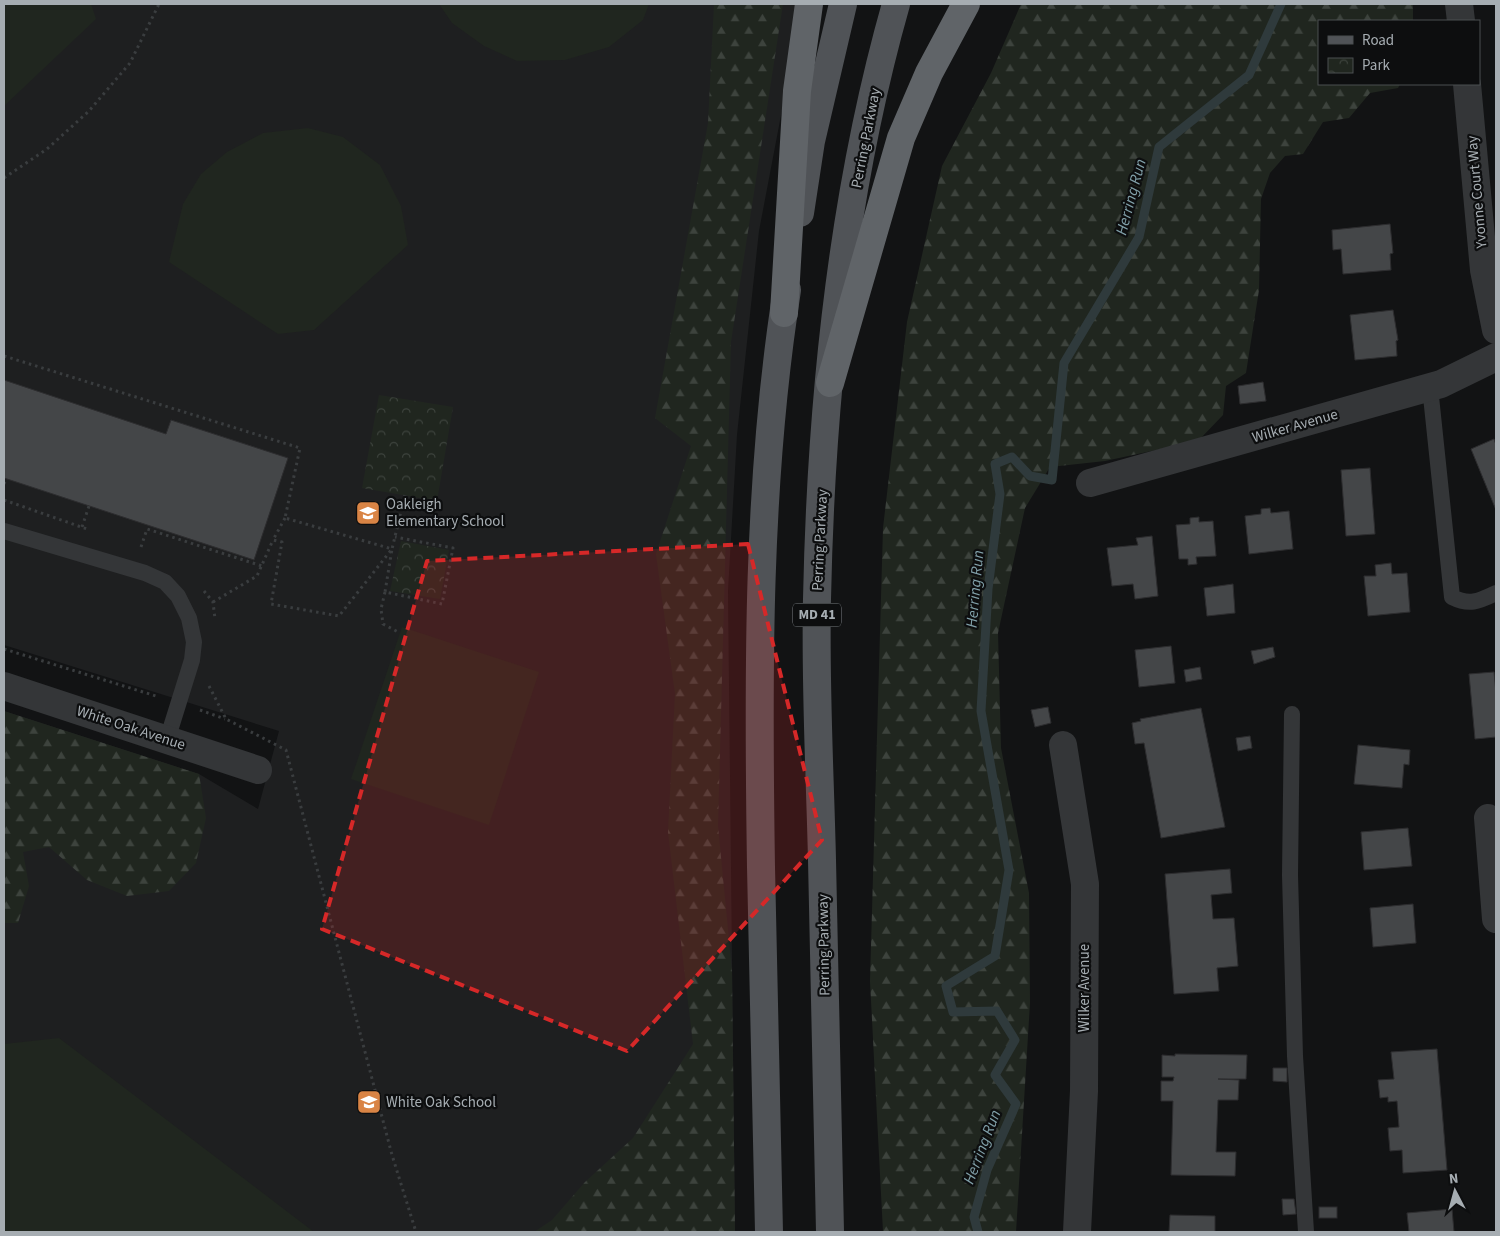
<svg xmlns="http://www.w3.org/2000/svg" width="1500" height="1236" font-family="'Source Sans 3',sans-serif">
  <defs>
    <pattern id="forest-firs" width="22" height="20" patternUnits="userSpaceOnUse" patternTransform="scale(1.25)"><rect width="22" height="20" fill="#20261f"/><path d="M5 1l3.5 6h-7zM16 11l3.5 6h-7z" fill="#3d433d"/></pattern>
    <pattern id="park-crowns" width="20" height="18" patternUnits="userSpaceOnUse" patternTransform="scale(1.25)"><rect width="20" height="18" fill="#20261f"/><path d="M2 6a3 3 0 1 1 6 0M12 15a3 3 0 1 1 6 0" fill="none" stroke="#3d433d"/></pattern>
  </defs>
  <rect width="100%" height="100%" fill="#121314"/>
  <polygon fill="#1e1f20" points="4,4 797,4 790,68 759,231 737,435 728,591 735,1232 4,1232 4,711 199,774 258,809 279,731 4,645"/>
  <g fill="url(#forest-firs)">
    <polygon points="714,4 783,4 731,342 718,826 732,971 735,1232 534,1232 552,1220 585,1182 633,1138 693,1044 668,832 675,694 656,554 691,446 655,418 708,123"/>
    <polygon points="1021,4 1413,4 1413,21 1319,21 1319,84 1400,84 1398,88 1370,93 1349,118 1323,122 1303,154 1285,156 1270,173 1261,199 1259,290 1246,373 1226,386 1223,415 1198,441 1105,461 1050,467 1025,508 998,633 1001,748 1029,893 1030,1003 1016,1232 883,1232 870,981 883,528 907,322 942,166 991,73"/>
    <polygon points="4,711 199,774 206,818 196,863 169,891 127,896 87,880 49,847 23,852 29,886 18,923 4,923"/>
  </g>
  <g fill="url(#park-crowns)">
    <polygon points="379,395 453,407 437,501 362,488"/>
    <polygon points="401,541 449,550 440,599 390,591"/>
  </g>
  <g fill="#20261f">
    <polygon points="4,4 91,4 96,19 4,106"/>
    <polygon points="439,4 649,4 643,20 609,47 565,60 517,61 484,46 452,23"/>
    <polygon points="308,128 343,137 380,165 401,206 408,245 314,330 278,334 169,262 183,204 201,174 227,152 263,133"/>
    <polygon points="402,627 539,672 489,825 351,779"/>
    <polygon points="59,1038 314,1232 4,1232 4,1044"/>
  </g>
  <g fill="none" stroke-linecap="round" stroke-linejoin="round">
    <polyline stroke="#2f3a3c" stroke-width="9" points="978,1232 974,1217 987,1170 1016,1104 995,1075 1015,1040 997,1011 953,1012 946,986 995,956 1009,870 981,711 988,589 1000,494 995,464 1012,457 1030,476 1052,480 1064,363 1139,237 1159,147 1249,75 1281,4"/>
  </g>
  <g fill="#444648" stroke="#2d2d2f">
    <polygon points="1390,224 1393,253 1390,254 1391,270 1343,274 1341,249 1333,250 1332,230"/>
    <polygon points="1393,310 1398,340 1396,341 1397,356 1355,360 1350,315"/>
    <polygon points="4,380 166,434 171,420 288,458 254,560 4,478"/>
    <polygon points="1263,382 1266,401 1240,404 1238,386"/>
    <polygon points="1494,439 1496,445 1496,510 1471,449"/>
    <polygon points="1370,468 1375,534 1346,536 1341,470"/>
    <polygon points="1270,508 1271,513 1289,511 1293,549 1249,554 1245,516 1261,514 1261,509"/>
    <polygon points="1199,517 1199,522 1213,521 1216,556 1196,557 1197,564 1188,565 1188,559 1179,559 1176,525 1190,524 1190,518"/>
    <polygon points="1152,536 1158,596 1135,599 1133,584 1112,586 1107,548 1138,545 1136,538"/>
    <polygon points="1391,563 1392,574 1407,573 1410,612 1368,616 1364,576 1376,576 1375,565"/>
    <polygon points="1233,584 1235,613 1207,616 1204,588"/>
    <polygon points="1171,646 1175,683 1139,687 1135,650"/>
    <polygon points="1273,647 1275,657 1254,664 1251,651"/>
    <polygon points="1200,667 1202,679 1186,682 1184,670"/>
    <polygon points="1494,672 1496,693 1496,737 1475,739 1469,674"/>
    <polygon points="1048,707 1051,723 1035,727 1031,710"/>
    <polygon points="1201,708 1225,827 1161,838 1144,743 1135,744 1132,723 1141,721 1140,719"/>
    <polygon points="1250,736 1252,748 1238,751 1236,738"/>
    <polygon points="1358,745 1410,750 1409,765 1404,764 1402,788 1354,784"/>
    <polygon points="1408,828 1412,866 1364,870 1361,832"/>
    <polygon points="1230,869 1232,893 1211,895 1213,919 1234,918 1238,966 1217,968 1219,991 1174,994 1165,874"/>
    <polygon points="1413,904 1416,943 1373,947 1370,908"/>
    <polygon points="1437,1049 1447,1170 1403,1173 1402,1150 1390,1151 1388,1128 1399,1127 1397,1101 1388,1102 1388,1097 1380,1098 1378,1080 1394,1079 1391,1052"/>
    <polygon points="1175,1054 1247,1055 1246,1079 1218,1079 1239,1080 1238,1100 1218,1100 1216,1152 1236,1152 1235,1176 1171,1175 1173,1101 1161,1101 1161,1081 1173,1081 1174,1077 1162,1077 1162,1055 1175,1056"/>
    <polygon points="1273,1068 1287,1068 1287,1082 1273,1081"/>
    <polygon points="1282,1199 1294,1199 1296,1214 1283,1215"/>
    <rect x="1319" y="1207" width="18" height="11"/>
    <polygon points="1452,1209 1454,1232 1409,1232 1407,1213"/>
    <polygon points="1170,1215 1215,1216 1215,1232 1169,1232"/>
  </g>
  <g fill="none" stroke-linecap="round" stroke-linejoin="round">
    <g stroke="#3a3d3f" stroke-width="3" stroke-dasharray="2.5 4" stroke-linecap="butt">
      <polyline points="4,178 47,149 89,111 130,63 159,4"/>
      <polyline points="4,356 300,448 285,518 392,549 405,495"/>
      <polyline points="4,484 6,479"/>
      <polyline points="4,500 87,529"/>
      <polyline points="285,518 273,540 282,542 271,604 339,616 392,549 385,592 442,604 453,548 395,537"/>
      <polyline points="82,527 89,506"/>
      <polyline points="141,547 147,529 262,566"/>
      <polyline points="204,591 213,602 215,619"/>
      <polyline points="385,592 381,609 383,624 400,633"/>
      <polyline points="213,602 257,576 273,540"/>
      <polyline points="4,649 156,696"/>
      <polyline points="209,686 226,719 286,750 392,1155 416,1232"/>
      <polyline points="200,710 225,719"/>
    </g>
    <g stroke="#343638" stroke-width="16">
      <path d="M1430,387L1452,597C1470,606 1479,601 1496,593"/>
      <polyline points="4,531 145,573 165,582 178,596 189,618 194,642 192,660 167,740"/>
      <polyline points="1292,714 1290,875 1295,1056 1306,1232"/>
    </g>
    <g stroke="#343638" stroke-width="28">
      <polyline points="1459,4 1461,21"/>
      <polyline points="1467,84 1484,270 1496,330"/>
      <polyline points="1090,483 1441,384 1496,357"/>
      <polyline points="4,686 258,770"/>
      <polyline points="1063,745 1085,884 1084,1091 1077,1232"/>
      <polyline points="1488,818 1496,919"/>
    </g>
    <g stroke="#505357" stroke-width="28">
      <polyline points="800,213 811,141 843,4"/>
      <path d="M769,1232C766,1111 764,989 761,867C758,675 757,480 787,290"/>
      <path d="M830,1232C827,1108 824,984 822,860C820,773 815,686 817,599C821,402 842,194 896,4"/>
    </g>
    <g stroke="#606468" stroke-width="28">
      <polyline points="784,313 797,91 809,4"/>
      <polyline points="830,383 901,138 929,73 966,4"/>
    </g>
  </g>
  <path fill="#d62828" fill-opacity="0.2" stroke="#d62828" stroke-width="4" stroke-dasharray="10 6" stroke-linejoin="round" d="M748,544L822,840L627,1051L322,929L427,561Z"/>
  <defs>
    <symbol id="school-square" viewBox="-11 -11 22 22"><rect x="-9" y="-9" width="18" height="18" rx="4" fill="#d98445" stroke="#0d0e0f"/><path d="M0-5L7-2L0 1L-7-2ZM-4 1L0 2.5L4 1V4Q0 6-4 4Z" fill="#fff"/></symbol>
  </defs>
  <g fill-rule="evenodd">
    <use href="#school-square" x="354" y="499" width="28" height="28"/>
    <use href="#school-square" x="355" y="1088" width="28" height="28"/>
  </g>
  <g text-anchor="middle" dominant-baseline="central" stroke-width="4.5" stroke-linejoin="round" paint-order="stroke">
    <rect fill="#0d0e0f" stroke="#787d81" stroke-width="1" x="793" y="603.5" width="48" height="23" rx="4"/>
    <g font-size="14" font-weight="bold" fill="#a6adb2">
      <text x="817" y="615">MD 41</text>
    </g>
    <g font-size="15" fill="#a6adb2" stroke="#0d0e0f">
      <text transform="translate(866 138) rotate(-79)">Perring Parkway</text>
      <text transform="translate(1477 192) rotate(-95)">Yvonne Court Way</text>
      <text transform="translate(1295 426) rotate(-16)">Wilker Avenue</text>
      <text transform="translate(820 540) rotate(-87)">Perring Parkway</text>
      <text transform="translate(131 728) rotate(18)">White Oak Avenue</text>
      <text transform="translate(824 945) rotate(-91)">Perring Parkway</text>
      <text transform="translate(1084 988) rotate(-90)">Wilker Avenue</text>
    </g>
    <g font-size="15" fill="#a6adb2" stroke="#0d0e0f" text-anchor="start">
      <text x="386" y="504">Oakleigh<tspan x="386" dy="17">Elementary School</tspan></text>
      <text x="386" y="1102">White Oak School</text>
    </g>
    <g font-size="16" font-style="italic" fill="#81a0a9" stroke="#0d0e0f">
      <text transform="translate(1131 197) rotate(-75)">Herring Run</text>
      <text transform="translate(975 589) rotate(-85)">Herring Run</text>
      <text transform="translate(982 1147) rotate(-69)">Herring Run</text>
    </g>
  </g>
  <rect width="1500" height="1236" fill="none" stroke="#a6adb2" stroke-width="10"/>
  <rect x="1318" y="20" width="162" height="65" fill="#0d0e0f" stroke="#4a4e50"/>
  <rect x="1328" y="36" width="25" height="8" fill="#505357" stroke="#4a4e50"/>
  <text x="1362" y="45" font-size="15" fill="#a6adb2">Road</text>
  <rect x="1328" y="58" width="25" height="15" fill="url(#park-crowns)" stroke="#4a4e50"/>
  <text x="1362" y="70" font-size="15" fill="#a6adb2">Park</text>
  <g transform="translate(1455 1191) rotate(354)" stroke="#0d0e0f" stroke-width="4" paint-order="stroke">
  <path d="M0-4L9 19L0 12L-9 19Z" fill="#a6adb2"/>
  <text y="-8" font-size="14" font-weight="bold" text-anchor="middle" fill="#a6adb2">N</text>
  </g>
</svg>
